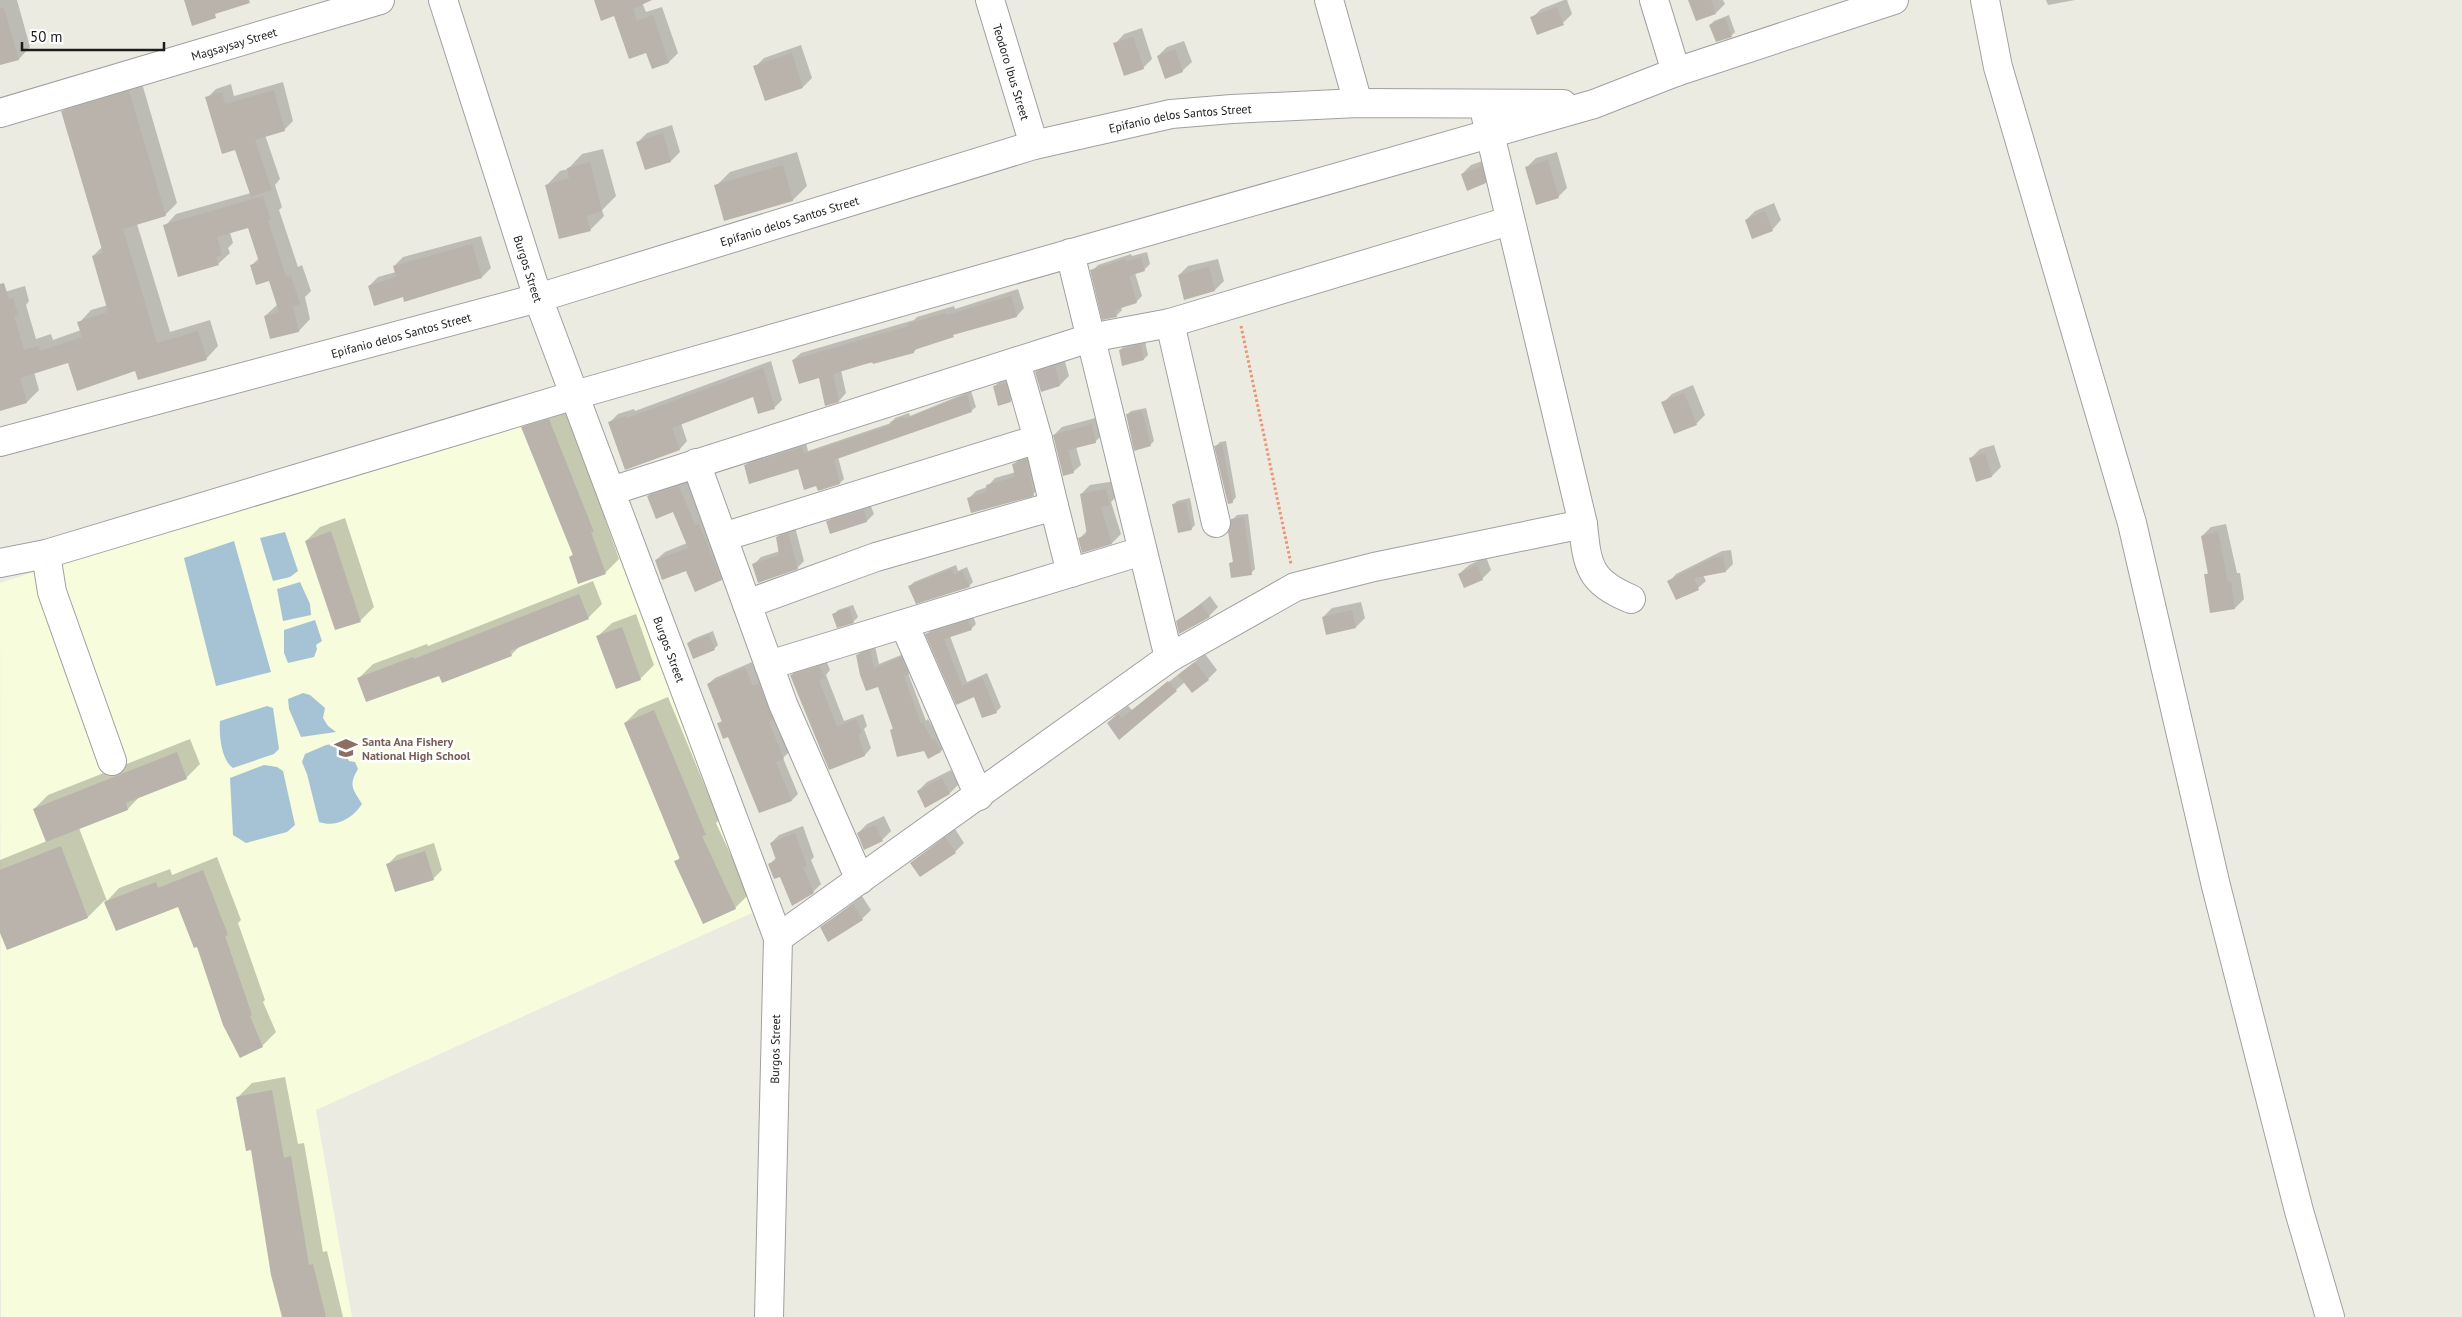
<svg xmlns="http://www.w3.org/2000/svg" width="2462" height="1317" font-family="'PT Sans',sans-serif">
  <rect width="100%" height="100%" fill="#ecebe2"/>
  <polygon fill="#f6fcdc" points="565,403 752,913 316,1110 352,1317 1,1317 0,583"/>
  <g fill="#a6c3d6">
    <polygon points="285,532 298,571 290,577 273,581 260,538"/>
    <polygon points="234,541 271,672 216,686 184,558"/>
    <polygon points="300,582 310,604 311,615 283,621 277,589"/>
    <polygon points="315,620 322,641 316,645 317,649 314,657 288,663 284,653 284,630"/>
    <polygon points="303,693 310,695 325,708 323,718 328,726 336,732 301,737 289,709 288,699"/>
    <path d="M267,706L273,708L279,749L274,754L233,768C221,760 219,735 220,721Z"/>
    <path d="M339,743L349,761L355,762L358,769C348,786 353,789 362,804C353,818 336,828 319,822L307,774L302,762L305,754L326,745Z"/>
    <polygon points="264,765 277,767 283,771 295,825 287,832 246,843 233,835 230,778"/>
  </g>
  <g fill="#0003">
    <polygon points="0,0 17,0 30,47 19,59 0,64"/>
    <polygon points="595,0 641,0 646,12 662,7 678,53 669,62 647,51 615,14"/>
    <polygon points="1564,0 1567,0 1572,14 1563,23 1532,18 1541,9"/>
    <polygon points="1690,0 1723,0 1725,4 1716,13 1697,20"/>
    <polygon points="2046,0 2075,0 2048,5"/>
    <polygon points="1729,15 1735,32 1731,36 1710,25 1714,21"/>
    <polygon points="1142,28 1152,59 1143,68 1115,44 1124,34"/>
    <polygon points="1184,41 1192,62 1182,71 1158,56 1167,47"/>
    <polygon points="801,45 812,78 803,87 755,67 764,58"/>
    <polygon points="141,80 177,203 165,215 137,224 170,332 210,320 218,346 206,359 136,369 69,362 34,372 39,390 27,402 0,410 1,293 25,286 29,301 26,305 36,339 51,334 53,340 81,330 79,323 91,310 108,305 93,256 102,247 62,112 75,99"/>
    <polygon points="283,82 293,121 284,130 265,135 280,179 275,185 282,207 279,210 298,267 302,265 311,291 305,297 310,319 299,331 271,338 265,316 278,304 270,280 252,265 259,258 248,227 230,232 233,243 228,248 230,253 218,264 165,226 176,214 251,193 236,149 207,98 216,89 231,84 234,96"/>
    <polygon points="672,125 680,152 671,161 646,168 638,142 647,133"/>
    <polygon points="603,149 616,196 602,210 604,216 590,230 547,185 560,171 568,169 582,154"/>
    <polygon points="797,152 807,186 793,200 725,219 716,186 730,172"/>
    <polygon points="1557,152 1567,188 1558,197 1527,167 1536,158"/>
    <polygon points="1491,158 1494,173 1485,182 1462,174 1471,165"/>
    <polygon points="1774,203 1781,220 1772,230 1746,220 1755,211"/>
    <polygon points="481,236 491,268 482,277 404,296 369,286 378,277 396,272 394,266 403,257"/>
    <polygon points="1147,252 1150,264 1144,270 1135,273 1142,296 1136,302 1121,307 1122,310 1116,316 1092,271 1098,265 1131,254 1132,256"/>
    <polygon points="1218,259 1224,281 1215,290 1179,275 1188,266"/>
    <polygon points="1018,289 1024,308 1017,316 956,333 918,347 914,352 841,370 846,393 839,401 820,377 793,360 801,353 914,320 917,317 954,306 955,309"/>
    <polygon points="1145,341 1148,355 1144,359 1120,350 1124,346"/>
    <polygon points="1064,358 1069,376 1060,385 1042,390 1036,372 1046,363"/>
    <polygon points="771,361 782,400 774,408 754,395 681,423 687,441 680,449 610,422 618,414 634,409 635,411"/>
    <polygon points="1010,379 1015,397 1011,401 995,386 999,382"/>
    <polygon points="1693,385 1705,415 1696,424 1663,403 1672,394"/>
    <polygon points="971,391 976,407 971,411 838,457 844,479 840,483 817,485 799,467 746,465 750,461 806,443 808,451 891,423 895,418 909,413 910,416"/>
    <polygon points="563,406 607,517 605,519 619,559 606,572 579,582 570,557 573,554 523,428 537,414"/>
    <polygon points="1146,408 1154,441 1150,445 1127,415 1131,411"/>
    <polygon points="1099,417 1103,434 1095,442 1076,447 1081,465 1073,472 1054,435 1062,427"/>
    <polygon points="1226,441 1236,497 1232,502 1216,446 1220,442"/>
    <polygon points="1994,445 2001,467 1992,476 1977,480 1971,458 1980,449"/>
    <polygon points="1034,452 1041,486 1033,494 968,499 976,491 987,487 995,478 1016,472 1015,463 1023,455"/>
    <polygon points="688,478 730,571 721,579 656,560 665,552 687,543 673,510 648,496 657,488"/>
    <polygon points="1115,481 1118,495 1111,502 1121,534 1112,543 1083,551 1080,538 1088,530 1081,494 1090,485"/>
    <polygon points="1190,498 1195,525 1191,529 1173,505 1177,501"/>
    <polygon points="870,504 874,514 867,521 828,522 835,515"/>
    <polygon points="1248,514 1255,569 1251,573 1231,564 1234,560 1232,520 1237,515"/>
    <polygon points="345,518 374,607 361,620 336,629 306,541 320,527"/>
    <polygon points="2226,524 2237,573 2240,573 2244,599 2235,608 2206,575 2209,572 2202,536 2211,527"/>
    <polygon points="795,527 804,561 797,568 754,564 761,557 780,551 777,537 784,530"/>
    <polygon points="1731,550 1733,564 1726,571 1703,575 1706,581 1698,588 1676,598 1669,582 1676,574 1722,551"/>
    <polygon points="1486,557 1491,570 1482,579 1459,574 1469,565"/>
    <polygon points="956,565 958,571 967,567 973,582 969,586 910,586 914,582"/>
    <polygon points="593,581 602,604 588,618 520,646 511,655 440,674 359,678 373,664 427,644 428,646"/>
    <polygon points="1210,596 1218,607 1209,616 1180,632 1178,622"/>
    <polygon points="1361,602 1365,618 1356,627 1323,617 1332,608"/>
    <polygon points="853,605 858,617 853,622 834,614 838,610"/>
    <polygon points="636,614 654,665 640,679 598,636 612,623"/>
    <polygon points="973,616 976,624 971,629 950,636 967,682 987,673 1001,707 996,712 975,695 957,703 927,634 932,629"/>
    <polygon points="713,631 718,645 714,649 688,643 693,639"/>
    <polygon points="875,646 879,664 906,653 913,669 908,673 926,721 928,719 945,747 941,751 929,757 925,750 891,730 894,727 879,685 858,655 862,650"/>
    <polygon points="1205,654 1217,670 1208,679 1185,682 1120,738 1108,723 1117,714 1128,706 1132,710"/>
    <polygon points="826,660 830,670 826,675 844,721 863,714 867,726 864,729 871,748 865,755 829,768 791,675 798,669"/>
    <polygon points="752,662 759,680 765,678 790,751 783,758 798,794 792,800 760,811 728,736 718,724 723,720 708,684 715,678"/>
    <polygon points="668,697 719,820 716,823 749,894 735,908 676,862 680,857 625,723 639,709"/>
    <polygon points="190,739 200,764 186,778 141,795 128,809 79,828 107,901 119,888 170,869 172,875 217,857 241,920 238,923 265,1000 263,1002 276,1032 262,1046 197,946 178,906 116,930 105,900 88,917 7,949 0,930 0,860 47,841 34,809 48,795"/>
    <polygon points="951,770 959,784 950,793 926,806 918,791 927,782"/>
    <polygon points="884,816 891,831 882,840 858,833 867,824"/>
    <polygon points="803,826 814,857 811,860 821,884 813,892 780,875 770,864 777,857 771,843 779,835"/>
    <polygon points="955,829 964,843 955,852 912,863"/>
    <polygon points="434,843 442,870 433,879 388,864 397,855"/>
    <polygon points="862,896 871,910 862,919 821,928"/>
    <polygon points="285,1077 298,1144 304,1143 323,1252 327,1251 343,1317 283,1317 252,1149 238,1097 252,1083"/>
  </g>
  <g fill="#b9b3ac">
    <polygon points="184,0 249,0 250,3 215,14 216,18 192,26"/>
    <polygon points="594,0 652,0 633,9 637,21 653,15 669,63 652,69 646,53 629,59 614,16 601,21"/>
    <polygon points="1688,0 1711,0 1716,14 1696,21"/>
    <polygon points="1557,7 1564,25 1537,35 1530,17"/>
    <polygon points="0,8 4,8 19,60 0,65"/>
    <polygon points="1725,18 1732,37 1716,42 1709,25"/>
    <polygon points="1133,37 1144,69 1124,76 1113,43"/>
    <polygon points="1175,49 1183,72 1165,79 1157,56"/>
    <polygon points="792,53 803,88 765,101 753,66"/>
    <polygon points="274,90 285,131 255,140 272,190 251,197 235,150 222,154 205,97 222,92 225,104"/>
    <polygon points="129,91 166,216 123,229 157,343 198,331 207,360 138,380 135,371 77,391 68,363 20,378 27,403 0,411 0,284 4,283 9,299 13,298 18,315 14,316 24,350 39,346 40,351 82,337 77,322 108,312 92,256 103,253 61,111"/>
    <polygon points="663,133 671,162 645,170 636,142"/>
    <polygon points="1548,160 1559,198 1536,205 1525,167"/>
    <polygon points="590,162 602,211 586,216 591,231 559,239 545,185 569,178 567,168"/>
    <polygon points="783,165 793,201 724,221 714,185"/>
    <polygon points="1482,166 1486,183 1467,191 1461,174"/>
    <polygon points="263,196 271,220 268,221 286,277 291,276 300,304 293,306 299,332 270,339 264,316 279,312 269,281 256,285 250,265 259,262 248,228 217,237 222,255 216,257 219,265 178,277 163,225"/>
    <polygon points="1765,211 1773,231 1752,239 1745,220"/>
    <polygon points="472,244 482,278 404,302 403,297 374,306 368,286 396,277 393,266"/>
    <polygon points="1141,257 1145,271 1129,276 1137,303 1115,310 1117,317 1102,320 1090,270 1125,259 1126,262"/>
    <polygon points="1209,267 1215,291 1184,300 1178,275"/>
    <polygon points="1011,296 1017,317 953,335 954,337 914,350 914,353 873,364 872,362 833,374 839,402 825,406 819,378 799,384 792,360 909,326 908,324 928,318 946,313 947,315"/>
    <polygon points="1141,344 1144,360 1122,366 1119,350"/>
    <polygon points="1055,366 1060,386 1041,392 1035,372"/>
    <polygon points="763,368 775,409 758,414 753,397 672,428 680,450 625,470 608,422 626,416 627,418"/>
    <polygon points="1006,383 1011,402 998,406 993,386"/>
    <polygon points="1684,393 1697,425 1674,434 1661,402"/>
    <polygon points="967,394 972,412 834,460 840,484 818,491 816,486 804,490 798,469 749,484 744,465 802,447 804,454 891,425 890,422 904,417 905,419"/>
    <polygon points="1142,411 1151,446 1134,451 1126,414"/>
    <polygon points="549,419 594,532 591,532 606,574 578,584 569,557 573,555 521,427"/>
    <polygon points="1092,424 1096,443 1068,450 1074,473 1063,476 1053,435"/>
    <polygon points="1222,444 1233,503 1228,504 1214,446"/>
    <polygon points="1985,453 1992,477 1976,482 1969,458"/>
    <polygon points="1027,459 1034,496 971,513 967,498 987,492 986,485 1015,477 1012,464"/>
    <polygon points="679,486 695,525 699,524 722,580 695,592 686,571 662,580 655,560 688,548 673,512 656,519 647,496"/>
    <polygon points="1106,489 1110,505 1101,507 1112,544 1082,553 1078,538 1087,535 1080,494"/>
    <polygon points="1186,502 1192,530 1178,533 1172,504"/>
    <polygon points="864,510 867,522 830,534 826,521"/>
    <polygon points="1244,517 1252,575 1231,578 1229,563 1233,562 1228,532 1231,519"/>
    <polygon points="331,531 361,622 335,630 305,541"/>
    <polygon points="2218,532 2228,582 2231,581 2235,609 2210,613 2204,574 2208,574 2201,536"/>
    <polygon points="788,533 798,569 758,583 752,564 779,555 776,537"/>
    <polygon points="1723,556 1726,572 1694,578 1699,590 1676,600 1667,581 1713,558"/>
    <polygon points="1477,565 1483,580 1464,588 1458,574"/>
    <polygon points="952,569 954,575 962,571 970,587 916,604 908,586"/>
    <polygon points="579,594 589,619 510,651 512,656 442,683 439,676 366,702 357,678 413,657 414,659"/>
    <polygon points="1201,604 1210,617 1179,634 1176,621"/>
    <polygon points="849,608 854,623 837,628 832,614"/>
    <polygon points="1352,610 1356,628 1326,635 1322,617"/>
    <polygon points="968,620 972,630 944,639 962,686 982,677 997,713 982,718 974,697 956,705 925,634"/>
    <polygon points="622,627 641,680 616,689 596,636"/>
    <polygon points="709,635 715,650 693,659 687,643"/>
    <polygon points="870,650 874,668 901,657 909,674 904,676 921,724 923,723 932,740 935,739 941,752 928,759 924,751 897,757 890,730 893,729 878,687 866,691 860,675 856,655"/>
    <polygon points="1195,662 1209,680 1192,693 1178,675"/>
    <polygon points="819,666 825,678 819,680 837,727 856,719 862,733 858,735 865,756 829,770 790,675"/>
    <polygon points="745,667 753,686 759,683 773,720 769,722 784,759 776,762 792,801 759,813 728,737 723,739 717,723 722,722 707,684"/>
    <polygon points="1168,681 1177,691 1119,740 1107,723 1118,714 1122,718"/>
    <polygon points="654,710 706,835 702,836 736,909 703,924 674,861 680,859 624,723"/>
    <polygon points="177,752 187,779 126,803 128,810 46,842 33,809"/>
    <polygon points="942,778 950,794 925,808 917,791"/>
    <polygon points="875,825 883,841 864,850 857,833"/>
    <polygon points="795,833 807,866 803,868 814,893 792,906 780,877 774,879 768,864 776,860 770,843"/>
    <polygon points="945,837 956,853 920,877 910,863"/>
    <polygon points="61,846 88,918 7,950 0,933 0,870"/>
    <polygon points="425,851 434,880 395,892 386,864"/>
    <polygon points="203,870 228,935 225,936 252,1015 250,1016 263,1047 240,1058 223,1025 197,947 194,948 178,907 116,931 104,902 156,882 158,888"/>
    <polygon points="853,904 863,920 828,942 820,927"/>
    <polygon points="272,1090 284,1158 291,1156 309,1265 313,1264 326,1317 282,1317 271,1275 251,1150 246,1151 236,1097"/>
  </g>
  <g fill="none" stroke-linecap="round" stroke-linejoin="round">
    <defs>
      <g id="minor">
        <path id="s1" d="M443,0L538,298L778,938L769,1317"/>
        <path id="s2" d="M990,0L1034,145"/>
        <polyline points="1329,0 1358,103"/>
        <polyline points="1654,0 1676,72"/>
        <polyline points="1985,0 1998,67 2132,523 2216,886 2299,1211 2330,1317"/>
        <path id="s3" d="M0,113L380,0"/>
        <path d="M1486,117L1583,524C1587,567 1590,582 1631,599"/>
        <polyline points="1070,253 1169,658"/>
        <polyline points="1170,323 1216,523"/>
        <polyline points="1016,362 1038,439"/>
        <path id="s4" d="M0,442L538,298L1034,145L1171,114L1232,109L1358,103L1563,104"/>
        <polyline points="696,463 783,704 860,880"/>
        <polyline points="611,491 1090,338 1170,323 1509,221"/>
        <polyline points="723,537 1038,439 1054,506"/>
        <polyline points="46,554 52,592 112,761"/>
        <polyline points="0,563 46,554 575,395 1594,104 1676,72 1894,0"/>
        <polyline points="747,604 876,557 1054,506 1071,573"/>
        <polyline points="904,624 979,796"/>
        <polyline points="769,665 1142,551"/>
        <polyline points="778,938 1169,658 1295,587 1374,567 1583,524"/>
      </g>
    </defs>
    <use href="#minor" stroke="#a0a0a0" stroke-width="30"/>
    <polyline stroke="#ed9473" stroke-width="3" stroke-dasharray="2.5 2.5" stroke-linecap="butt" points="1241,326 1291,564"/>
    <use href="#minor" stroke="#fff" stroke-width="28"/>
  </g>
  <defs>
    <symbol id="school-bare" viewBox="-9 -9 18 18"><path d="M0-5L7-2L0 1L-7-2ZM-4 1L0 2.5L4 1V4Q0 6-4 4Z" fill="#8d6e63" stroke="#fff" stroke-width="2.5" paint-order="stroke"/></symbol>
  </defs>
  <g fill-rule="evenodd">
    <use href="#school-bare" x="330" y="732" width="32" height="32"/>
  </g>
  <g text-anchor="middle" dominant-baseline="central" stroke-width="5" stroke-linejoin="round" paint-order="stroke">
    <g font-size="12" fill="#1c1c1c" stroke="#fff">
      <text stroke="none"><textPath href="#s3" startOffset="244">Magsaysay Street</textPath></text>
      <text stroke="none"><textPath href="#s2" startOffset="75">Teodoro Ibus Street</textPath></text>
      <text stroke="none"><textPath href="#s4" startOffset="1225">Epifanio delos Santos Street</textPath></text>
      <text stroke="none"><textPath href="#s4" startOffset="820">Epifanio delos Santos Street</textPath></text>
      <text stroke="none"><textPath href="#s1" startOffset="282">Burgos Street</textPath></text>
      <text stroke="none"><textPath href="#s4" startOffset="415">Epifanio delos Santos Street</textPath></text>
      <text stroke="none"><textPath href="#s1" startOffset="688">Burgos Street</textPath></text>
      <text transform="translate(775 1049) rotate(-89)">Burgos Street</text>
    </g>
    <g font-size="12" font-weight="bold" fill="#785e54" stroke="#fff" text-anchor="start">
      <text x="362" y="741">Santa Ana Fishery<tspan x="362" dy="14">National High School</tspan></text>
    </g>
  </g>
  <path d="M22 42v8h142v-8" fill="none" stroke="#1c1c1c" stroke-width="2.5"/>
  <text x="30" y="42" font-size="15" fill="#1c1c1c" stroke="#ffffff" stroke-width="4" paint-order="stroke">50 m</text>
</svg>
